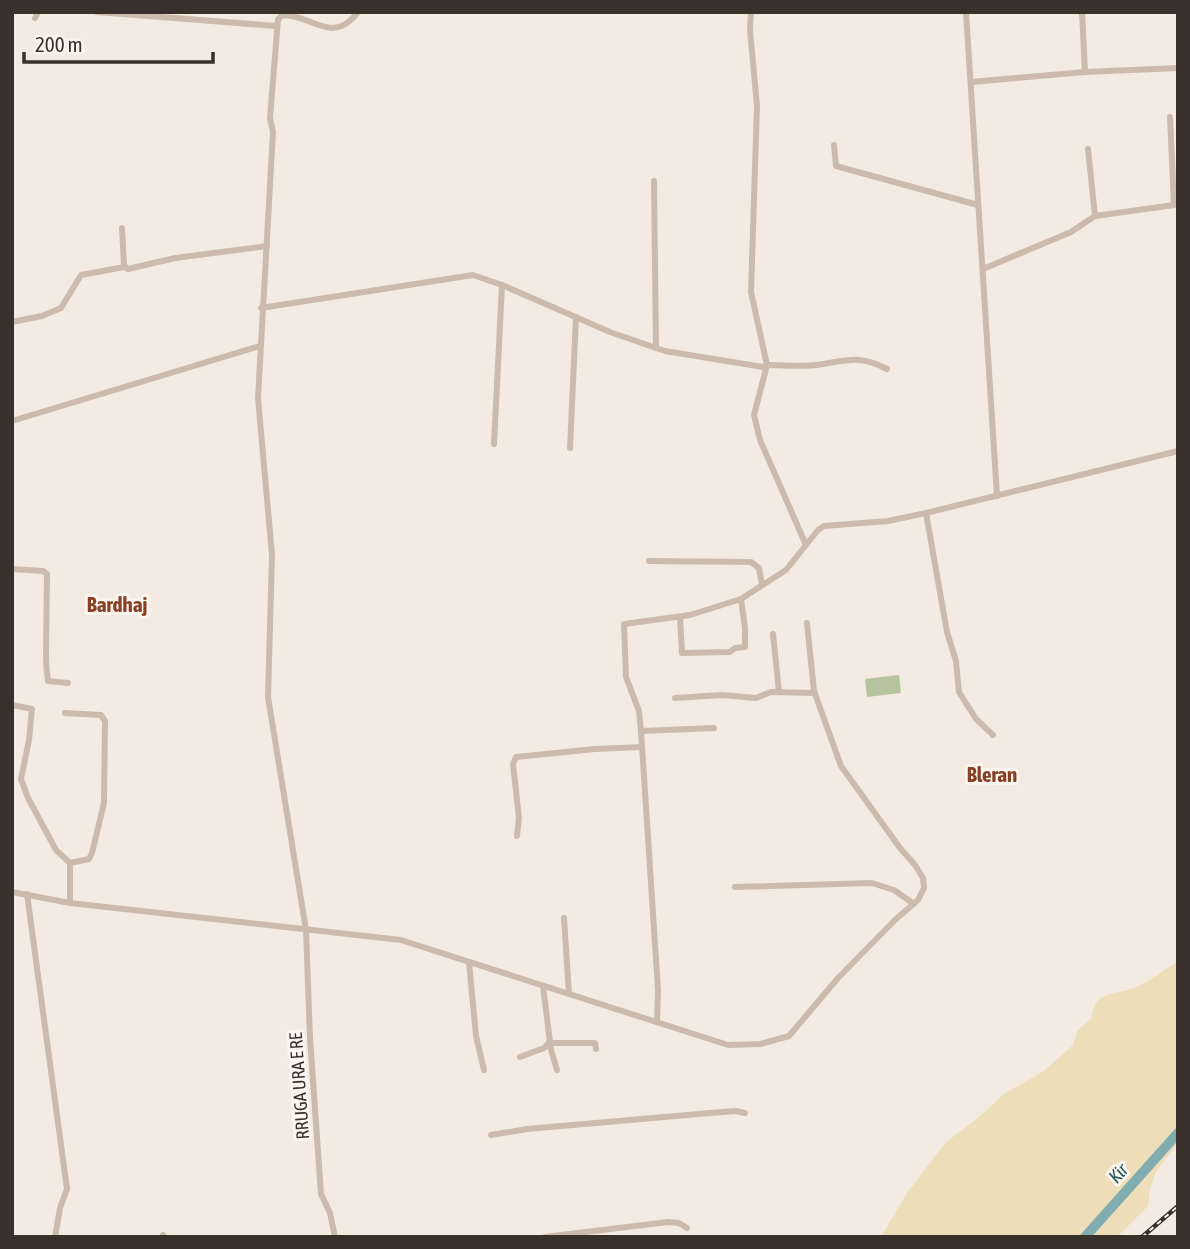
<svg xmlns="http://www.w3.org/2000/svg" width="1190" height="1249" font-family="'Asap Condensed',sans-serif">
  <rect width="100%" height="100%" fill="#f3ebe1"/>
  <polygon fill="#b6c3a0" points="899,675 901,693 867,697 865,679"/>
  <path fill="#edddb9" d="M1178,961V1143L1156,1172L1150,1188L1148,1206L1117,1237H881L907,1193L946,1142L978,1118L1004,1094L1044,1071L1072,1046L1078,1030L1091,1019C1096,988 1113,997 1136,987C1150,981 1164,970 1178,961Z"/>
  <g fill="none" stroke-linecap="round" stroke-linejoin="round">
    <polyline stroke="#80adb0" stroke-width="10" points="1085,1237 1178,1133"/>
    <g stroke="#ccbbac" stroke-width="6">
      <polyline points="97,12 277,26"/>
      <polyline points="751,12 750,30 757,106 751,292 767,365 754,415 760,440 806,545"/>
      <polyline points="966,12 997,496"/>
      <polyline points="1082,12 1085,72"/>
      <polyline points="35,18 38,12"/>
      <polyline points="971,82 1085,72 1178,68"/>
      <polyline points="834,145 836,166 978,205"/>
      <polyline points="654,181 656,348"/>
      <polyline points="1095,216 1174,205 1170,117"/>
      <polyline points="122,228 124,266 128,269 175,258 267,246"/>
      <polyline points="983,269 1071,232 1095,216 1088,149"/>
      <path d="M261,308L473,275L502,285L610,332L665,351L763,367L767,365C784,365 801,367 817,365C846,361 859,354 887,369"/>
      <polyline points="12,322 42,316 61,308 81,275 124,267"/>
      <polyline points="12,421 260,346"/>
      <polyline points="494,444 502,285"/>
      <polyline points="570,448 576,317"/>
      <polyline points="926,513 947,632 956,661 959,692 976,719 993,735"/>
      <polyline points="649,561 751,562 759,568 762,585"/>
      <path d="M12,569L43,571L47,574L46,655C46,663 47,674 48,681L68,683"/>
      <polyline points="680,617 682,653 730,652 735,648 745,647 745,628 741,599"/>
      <polyline points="773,634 779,692"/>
      <polyline points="675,698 722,695 756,698 771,692 815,693"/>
      <polyline points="12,705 32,709 29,740 21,779 28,798 56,850 70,863 70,903"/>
      <polyline points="65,713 101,715 105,721 104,803 92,853 89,859 70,863"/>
      <polyline points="641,731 714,728"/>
      <polyline points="517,836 519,818 513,764 516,757 595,749 642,747"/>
      <polyline points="735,887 872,883 894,890 914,904"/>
      <polyline points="12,892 70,903 401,940 728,1045 761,1044 789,1036 838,978 895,920 918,900 924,888 923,878 915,865 900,848 841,766 814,691 807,623"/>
      <polyline points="27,894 67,1189 60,1208 55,1237"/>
      <polyline points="564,918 569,994"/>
      <polyline points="469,962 476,1036 484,1070"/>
      <polyline points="657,1022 658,990 641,731 639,711 626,677 624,624 690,615 741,599 786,570 818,530 824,526 888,521 926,513 1178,451"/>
      <polyline points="520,1057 544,1048 550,1042 543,986"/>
      <polyline points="557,1070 549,1043 595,1043 596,1049"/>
      <polyline points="491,1135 527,1129 710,1113 736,1111 745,1113"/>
      <polyline points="162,1237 163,1235"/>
      <path d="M335,1237L330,1213L321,1194L310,1038L306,930L268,697L272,555L258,398L273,132L270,118L278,19L283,15C313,15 332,46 358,12"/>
      <polyline points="545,1237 668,1222 679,1223 687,1228"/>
    </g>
    <defs>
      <polyline id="rail" points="1142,1237 1178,1206"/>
    </defs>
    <use href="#rail" stroke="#3a302b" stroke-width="4.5"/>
    <use href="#rail" stroke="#faf5ee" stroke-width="2" stroke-dasharray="5" stroke-linecap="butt"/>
  </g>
  <g text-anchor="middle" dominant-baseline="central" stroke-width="6" stroke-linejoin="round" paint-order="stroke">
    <g font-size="18" fill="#3a302b" stroke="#faf5ee">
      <text transform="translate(299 1086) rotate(-94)">RRUGA URA E RE</text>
    </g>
    <g font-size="19" font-style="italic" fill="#20565c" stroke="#faf5ee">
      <text transform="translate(1118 1173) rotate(-48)">Kir</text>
    </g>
    <g font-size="21" font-weight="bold" fill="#883f24" stroke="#faf5ee">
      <text x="117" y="604">Bardhaj</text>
      <text x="992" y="774">Bleran</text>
    </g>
  </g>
  <rect width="1190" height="1249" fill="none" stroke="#3a302b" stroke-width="28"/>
  <path d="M24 52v10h189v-10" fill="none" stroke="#3a302b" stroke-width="3.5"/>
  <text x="35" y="52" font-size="21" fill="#3a302b" stroke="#faf5ee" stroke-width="5" paint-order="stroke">200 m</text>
</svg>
